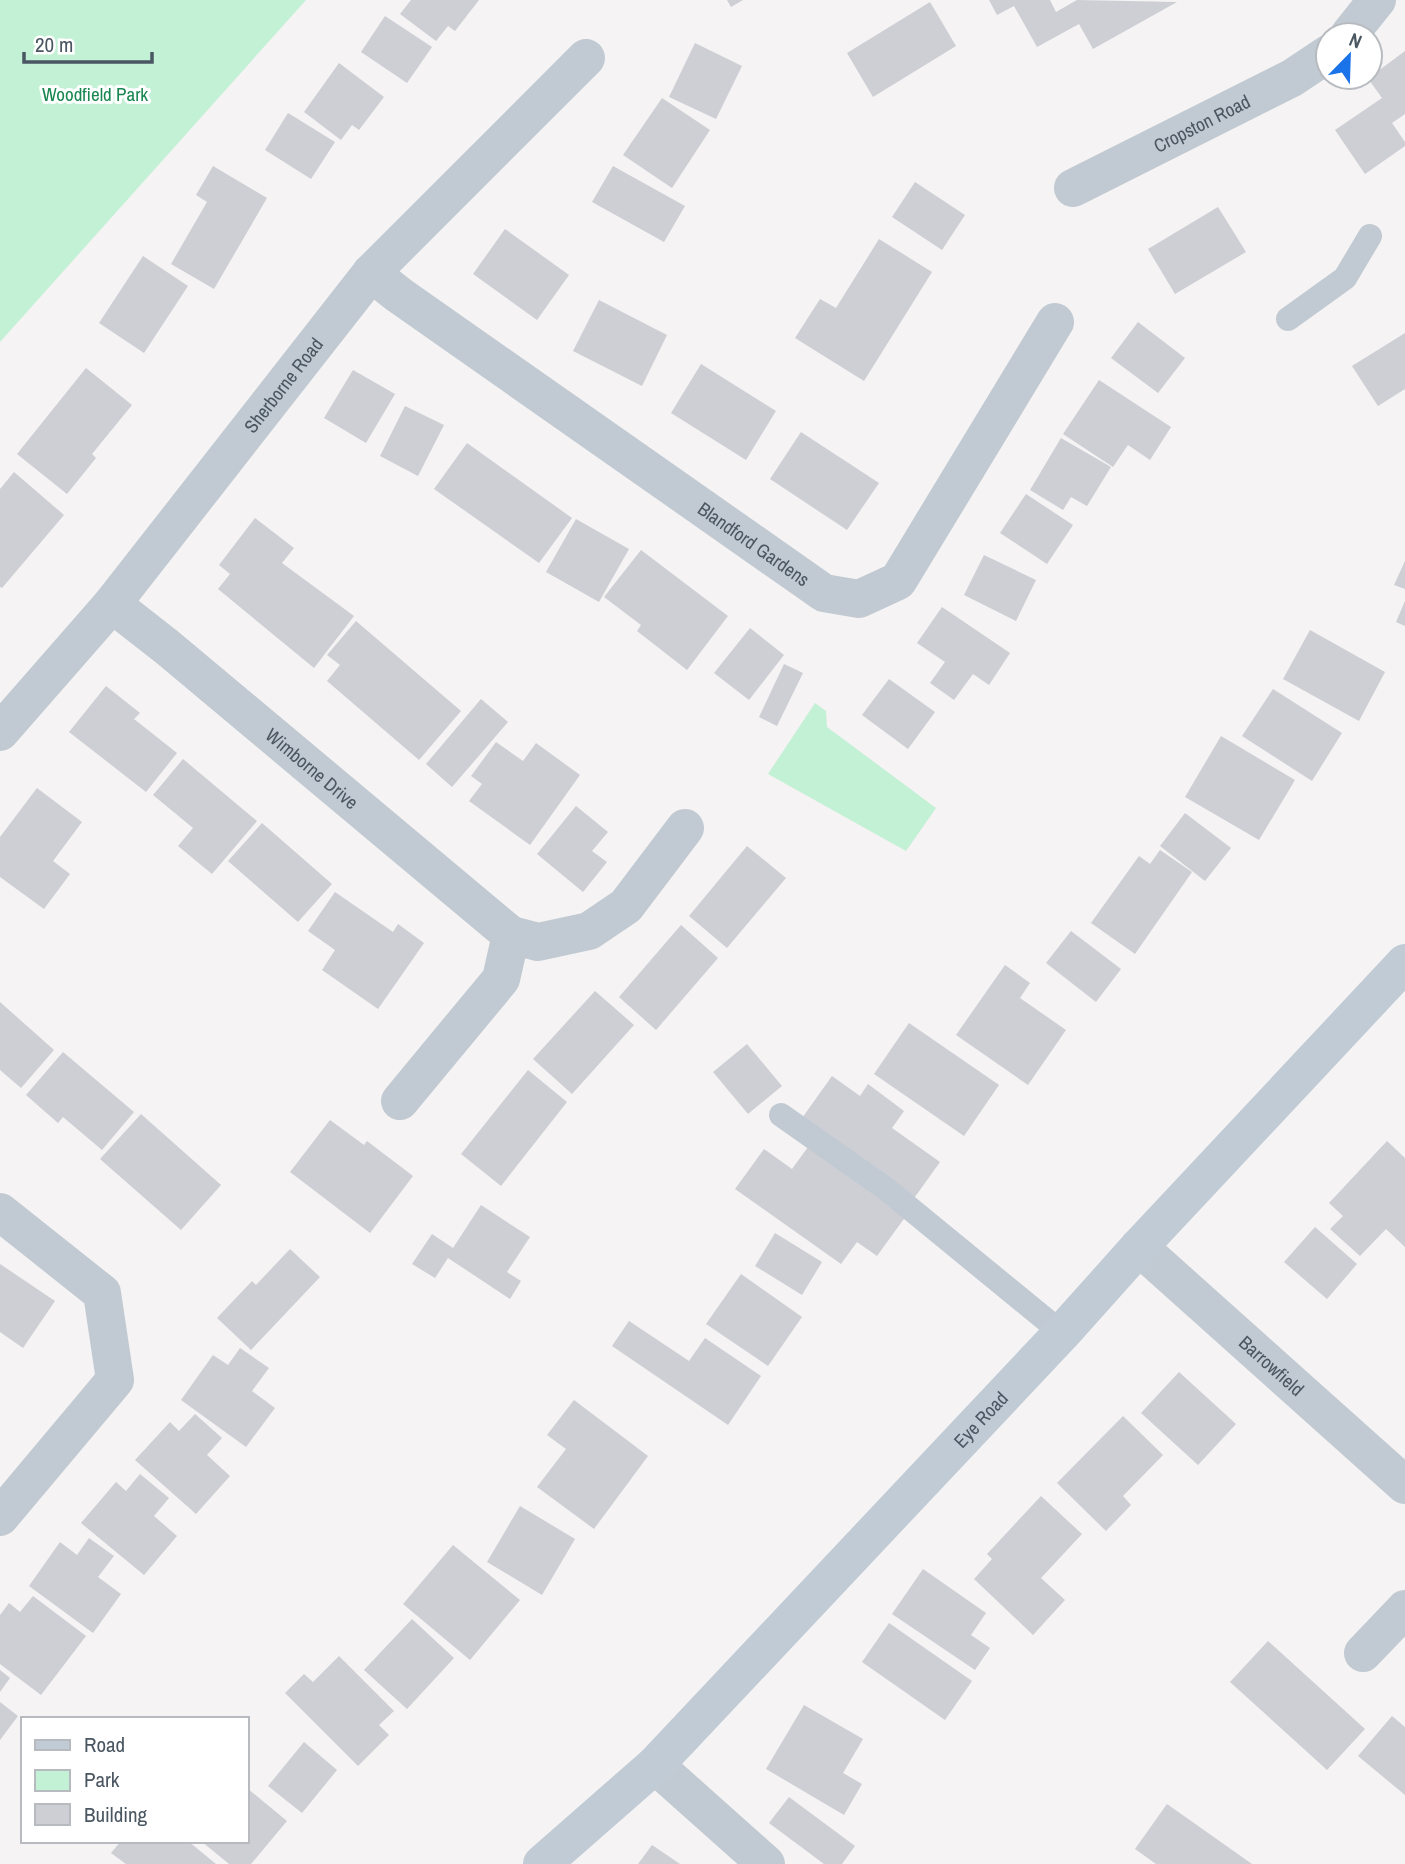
<svg xmlns="http://www.w3.org/2000/svg" width="1405" height="1864" font-family="'Archivo Narrow',sans-serif">
  <rect width="100%" height="100%" fill="#f5f3f3"/>
  <g fill="#c3f1d5">
    <polygon points="0,0 306,0 0,342"/>
    <polygon points="815,703 826,711 827,727 936,808 906,851 768,774"/>
  </g>
  <g fill="#cdcfd5">
    <polygon points="411,0 479,0 455,31 448,26 436,41 400,14"/>
    <polygon points="727,0 743,0 731,7"/>
    <polygon points="989,0 1050,0 1056,12 1077,0 1177,2 1093,49 1079,24 1037,47 1014,6 997,15"/>
    <polygon points="930,2 956,46 873,97 847,53"/>
    <polygon points="385,16 432,47 407,83 361,52"/>
    <polygon points="695,43 742,66 716,119 669,97"/>
    <polygon points="1405,51 1405,114 1392,123 1405,142 1405,146 1365,174 1335,130 1382,98 1367,77 1370,77"/>
    <polygon points="339,63 384,97 359,130 352,125 341,140 304,112"/>
    <polygon points="662,98 710,130 672,188 623,155"/>
    <polygon points="288,113 335,142 311,179 265,150"/>
    <polygon points="213,166 267,198 214,289 171,264 207,202 196,195"/>
    <polygon points="613,166 685,206 664,242 592,202"/>
    <polygon points="915,182 965,215 942,250 892,217"/>
    <polygon points="1218,207 1246,252 1175,294 1148,249"/>
    <polygon points="505,229 569,275 537,320 473,274"/>
    <polygon points="879,239 932,272 864,381 795,338 820,299 836,308"/>
    <polygon points="143,256 188,286 144,353 99,323"/>
    <polygon points="599,300 667,335 642,386 573,351"/>
    <polygon points="1138,322 1185,358 1158,393 1111,358"/>
    <polygon points="1405,333 1405,389 1378,406 1352,366"/>
    <polygon points="701,364 776,411 746,460 671,413"/>
    <polygon points="86,368 132,405 92,454 96,458 67,494 17,454"/>
    <polygon points="353,370 395,394 366,443 324,418"/>
    <polygon points="1099,380 1171,427 1150,460 1128,445 1113,467 1063,434"/>
    <polygon points="405,406 444,425 418,476 380,456"/>
    <polygon points="801,432 879,483 847,530 770,479"/>
    <polygon points="1061,438 1111,467 1087,506 1071,497 1063,510 1030,490"/>
    <polygon points="467,443 572,518 539,563 434,489"/>
    <polygon points="14,472 64,515 2,588 0,587 0,489"/>
    <polygon points="1026,494 1073,525 1047,564 1000,533"/>
    <polygon points="255,518 294,548 282,563 354,616 314,668 218,589 230,574 219,565"/>
    <polygon points="576,519 629,549 599,602 546,572"/>
    <polygon points="641,550 728,616 687,670 637,631 641,625 604,597"/>
    <polygon points="984,555 1036,580 1016,621 964,595"/>
    <polygon points="1405,561 1405,589 1394,585"/>
    <polygon points="1405,601 1405,626 1396,622"/>
    <polygon points="942,607 1010,653 989,685 973,674 954,700 930,683 945,662 917,643"/>
    <polygon points="356,621 461,711 419,760 327,681 340,665 327,655"/>
    <polygon points="750,628 784,655 749,700 714,673"/>
    <polygon points="1310,630 1385,672 1359,721 1283,679"/>
    <polygon points="784,664 803,673 777,726 759,717"/>
    <polygon points="889,679 935,712 908,749 862,715"/>
    <polygon points="106,686 140,713 134,719 177,753 146,792 69,732"/>
    <polygon points="1273,689 1342,733 1312,781 1242,736"/>
    <polygon points="481,699 508,722 452,787 426,764"/>
    <polygon points="1221,736 1295,780 1259,840 1185,797"/>
    <polygon points="496,742 523,761 536,743 580,775 530,845 469,801 482,784 471,776"/>
    <polygon points="183,759 257,821 212,874 178,846 193,828 153,795"/>
    <polygon points="37,788 82,822 53,861 70,874 44,909 0,877 0,837"/>
    <polygon points="576,806 608,832 592,851 607,862 583,892 537,854"/>
    <polygon points="1185,813 1231,848 1205,881 1160,846"/>
    <polygon points="262,823 332,884 298,922 228,861"/>
    <polygon points="747,846 786,878 727,948 689,916"/>
    <polygon points="1160,850 1192,872 1135,954 1091,923 1139,856 1150,864"/>
    <polygon points="335,892 393,932 398,924 424,943 378,1009 322,970 335,950 308,931"/>
    <polygon points="681,925 718,958 656,1030 619,997"/>
    <polygon points="1071,931 1121,969 1096,1002 1046,963"/>
    <polygon points="1005,965 1030,983 1020,998 1066,1030 1028,1085 956,1035"/>
    <polygon points="595,991 634,1025 572,1094 533,1059"/>
    <polygon points="0,1002 54,1050 21,1088 0,1070"/>
    <polygon points="909,1023 999,1085 964,1136 874,1074"/>
    <polygon points="747,1044 782,1086 748,1114 713,1072"/>
    <polygon points="63,1052 134,1112 102,1150 63,1117 58,1123 26,1095"/>
    <polygon points="528,1070 567,1102 501,1186 461,1154"/>
    <polygon points="832,1076 860,1096 868,1084 904,1111 892,1128 940,1162 912,1201 800,1121"/>
    <polygon points="141,1114 221,1185 181,1230 100,1159"/>
    <polygon points="330,1120 364,1145 367,1141 413,1176 370,1233 290,1172"/>
    <polygon points="1387,1141 1405,1158 1405,1247 1386,1229 1360,1256 1330,1229 1343,1216 1329,1203"/>
    <polygon points="808,1147 906,1216 877,1256 857,1242 841,1264 735,1189 764,1149 792,1169"/>
    <polygon points="481,1205 530,1237 507,1272 521,1281 510,1299 448,1258 435,1278 412,1264 432,1234 453,1248"/>
    <polygon points="1315,1227 1357,1264 1327,1299 1284,1262"/>
    <polygon points="775,1233 822,1262 802,1295 755,1266"/>
    <polygon points="290,1249 320,1277 251,1350 217,1318 252,1281 256,1285"/>
    <polygon points="0,1264 55,1301 23,1348 0,1332"/>
    <polygon points="741,1274 802,1317 768,1366 706,1324"/>
    <polygon points="629,1321 689,1361 705,1338 761,1376 728,1425 612,1346"/>
    <polygon points="240,1348 269,1368 252,1391 275,1408 246,1447 181,1400 213,1355 228,1365"/>
    <polygon points="1179,1372 1236,1424 1198,1465 1141,1413"/>
    <polygon points="574,1400 648,1456 594,1529 537,1487 566,1449 547,1435"/>
    <polygon points="195,1414 222,1438 207,1455 230,1476 196,1514 135,1460 170,1422 179,1431"/>
    <polygon points="1123,1416 1163,1455 1123,1496 1131,1505 1106,1531 1057,1483"/>
    <polygon points="140,1474 169,1498 154,1516 177,1536 144,1575 81,1523 116,1482 126,1491"/>
    <polygon points="1041,1496 1082,1534 1041,1578 1065,1600 1033,1635 974,1579 992,1559 987,1554"/>
    <polygon points="520,1506 575,1539 542,1595 487,1562"/>
    <polygon points="89,1538 114,1556 98,1577 121,1594 93,1633 29,1586 60,1542 77,1555"/>
    <polygon points="453,1545 520,1600 470,1660 403,1604"/>
    <polygon points="923,1569 986,1613 971,1635 990,1648 975,1670 892,1614"/>
    <polygon points="33,1596 86,1636 41,1695 0,1664 0,1615 9,1603 20,1612"/>
    <polygon points="412,1619 454,1658 407,1709 364,1670"/>
    <polygon points="889,1623 972,1681 945,1720 862,1662"/>
    <polygon points="1268,1641 1365,1729 1327,1770 1230,1682"/>
    <polygon points="339,1656 394,1711 379,1725 389,1735 358,1766 285,1693 304,1674 313,1682"/>
    <polygon points="0,1670 10,1678 0,1692"/>
    <polygon points="0,1702 18,1716 0,1740"/>
    <polygon points="804,1705 863,1739 843,1773 862,1784 844,1815 766,1769"/>
    <polygon points="1392,1716 1405,1727 1405,1795 1358,1756"/>
    <polygon points="304,1742 337,1770 302,1813 268,1786"/>
    <polygon points="247,1788 287,1821 251,1864 229,1864 201,1841 247,1841"/>
    <polygon points="789,1797 855,1846 842,1864 824,1864 769,1823"/>
    <polygon points="1167,1804 1252,1864 1156,1864 1135,1849"/>
    <polygon points="121,1841 188,1841 216,1864 126,1864 111,1853"/>
    <polygon points="652,1845 680,1864 638,1864"/>
  </g>
  <g fill="none" stroke-linecap="round" stroke-linejoin="round">
    <g stroke="#c1cad2" stroke-width="24">
      <polyline points="1288,319 1345,278 1370,236"/>
      <polyline points="781,1115 885,1188 1062,1333"/>
    </g>
    <g stroke="#c1cad2" stroke-width="38">
      <polyline points="1349,35 1377,0"/>
      <path id="s1" d="M1073,188L1292,78L1328,54"/>
      <path id="s2" d="M371,273L399,295L824,593L859,599L898,581L1055,322"/>
      <path id="s3" d="M112,604L167,647L511,935L501,979L400,1101"/>
      <path id="s4" d="M0,732L112,604L371,273L586,58"/>
      <polyline points="511,935 538,942 589,931 626,906 685,828"/>
      <polyline points="0,1212 102,1293 115,1380 0,1517"/>
      <path id="s5" d="M1139,1247L1405,1485"/>
      <polyline points="1363,1653 1405,1609"/>
      <polyline points="655,1765 766,1864"/>
    </g>
    <path stroke="#c1cbd6" stroke-width="38" id="s6" d="M542,1864L655,1765L1062,1333L1139,1247L1405,963"/>
  </g>
  <g text-anchor="middle" dominant-baseline="central" stroke-width="6" stroke-linejoin="round" paint-order="stroke">
    <g font-size="19" fill="#17864f" stroke="#fff">
      <text x="95" y="94">Woodfield Park</text>
    </g>
    <g font-size="19" fill="#4a5661" stroke="#fff">
      <text stroke="none"><textPath href="#s1" startOffset="144">Cropston Road</textPath></text>
      <text stroke="none"><textPath href="#s4" startOffset="448">Sherborne Road</textPath></text>
      <text stroke="none"><textPath href="#s2" startOffset="469">Blandford Gardens</textPath></text>
      <text stroke="none"><textPath href="#s3" startOffset="259">Wimborne Drive</textPath></text>
      <text stroke="none"><textPath href="#s5" startOffset="178">Barrowfield</textPath></text>
      <text stroke="none"><textPath href="#s6" startOffset="625">Eye Road</textPath></text>
    </g>
  </g>
  <rect x="21" y="1717" width="228" height="126" fill="#ffffff" stroke="#b7bbc0" stroke-width="2"/>
  <rect x="35" y="1740" width="35" height="10" fill="#c1cbd6" stroke="#b7bbc0" stroke-width="2"/>
  <text x="84" y="1752" font-size="21" fill="#4a5661">Road</text>
  <rect x="35" y="1770" width="35" height="21" fill="#c3f1d5" stroke="#b7bbc0" stroke-width="2"/>
  <text x="84" y="1787" font-size="21" fill="#4a5661">Park</text>
  <rect x="35" y="1804" width="35" height="21" fill="#cdcfd5" stroke="#b7bbc0" stroke-width="2"/>
  <text x="84" y="1822" font-size="21" fill="#4a5661">Building</text>
  <g transform="translate(1349 56) rotate(23)"><circle r="33" fill="#ffffff" stroke="#b7bbc0" stroke-width="2"/>
  <path d="M0-5L12 26L0 18L-12 26Z" fill="#1a73e8"/>
  <text y="-10" font-size="19" font-weight="bold" text-anchor="middle" fill="#4a5661">N</text>
  </g>
  <path d="M24 52v10h128v-10" fill="none" stroke="#4a5661" stroke-width="3.5"/>
  <text x="35" y="52" font-size="21" fill="#4a5661" stroke="#ffffff" stroke-width="5" paint-order="stroke">20 m</text>
</svg>
